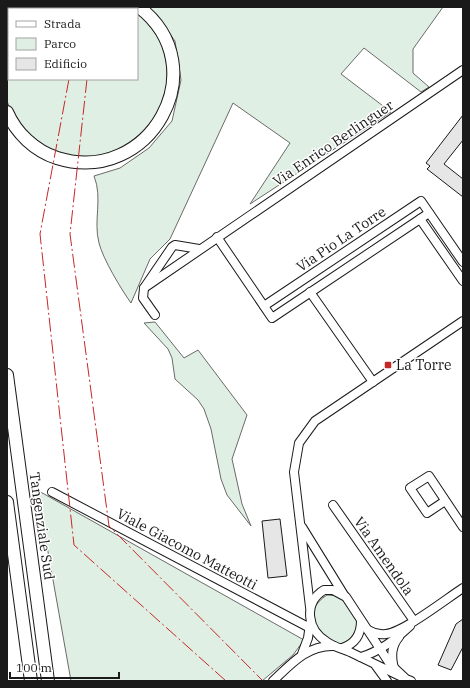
<svg xmlns="http://www.w3.org/2000/svg" width="470" height="688" font-family="'IBM Plex Serif',serif">
  <rect width="100%" height="100%" fill="#fff"/>
  <g fill="#e0efe3" stroke="#6a6a6a">
    <path d="M7,7H131L133,9H9V79H137V12C147,23 157,33 162,46C192,126 87,195 28,134C19,124 11,113 7,101Z"/>
    <path d="M148,7H443L413,49V73L429,87L421,92L364,48L341,74L391,112L250,204L290,143L233,103L170,239L150,259L131,303C121,289 103,259 99,243C93,221 103,198 94,176L120,168L149,148L172,121L181,80L175,41L157,16Z"/>
    <polygon points="155,322 184,358 198,350 247,415 232,459 242,504 251,526 227,495 221,479 211,429 204,409 198,400 175,379 172,358 168,349 144,323"/>
    <polygon points="37,490 304,640 293,655 262,681 71,681"/>
    <path d="M327,595L340,596L358,622L357,637L341,645C317,636 300,612 327,595Z"/>
  </g>
  <g fill="#e6e6e6" stroke="#1a1a1a">
    <polygon points="463,115 463,140 444,164 463,179 463,197 427,169 430,166 426,163"/>
    <polygon points="280,519 287,576 268,578 262,521"/>
    <polygon points="463,619 463,647 451,670 438,665 456,624"/>
  </g>
  <g fill="none" stroke-linecap="round" stroke-linejoin="round">
    <defs>
      <g id="minor">
        <polyline points="420,219 463,281"/>
        <polyline points="217,237 272,318 429,213"/>
        <polyline points="144,288 463,70"/>
        <polyline points="310,292 373,382"/>
        <polyline points="264,306 421,201 463,262"/>
        <polyline points="155,315 143,298 144,288 172,247 175,245 199,249"/>
        <polyline points="52,492 310,628"/>
        <polyline points="445,501 427,513 410,488 429,476 463,527"/>
        <polyline points="333,505 414,621"/>
        <polyline points="302,527 344,595"/>
        <polyline points="310,607 294,472 299,443 315,421 463,321"/>
        <path d="M368,630C373,633 379,635 386,634C404,632 446,599 463,588"/>
        <path d="M342,648C355,644 361,635 361,621"/>
        <polyline points="302,654 308,638 310,624"/>
        <path d="M361,657C378,652 397,639 410,626"/>
        <polyline points="376,666 387,681"/>
        <path d="M394,668C391,657 391,646 399,637"/>
        <path d="M406,679L390,664L346,597L333,590H324C303,603 307,630 327,642C334,647 343,649 350,652C369,661 387,670 406,679L411,681"/>
        <path d="M273,681C291,664 307,645 334,646"/>
      </g>
      <g id="highway">
        <path d="M7,112C16,133 35,151 57,158C150,187 217,67 139,7"/>
        <polyline points="7,375 48,681"/>
        <polyline points="7,502 31,681"/>
      </g>
    </defs>
    <use href="#minor" stroke="#1a1a1a" stroke-width="10"/>
    <use href="#highway" stroke="#1a1a1a" stroke-width="14"/>
    <use href="#minor" stroke="#fff" stroke-width="8"/>
    <use href="#highway" stroke="#fff" stroke-width="12"/>
    <g stroke="#c62828" stroke-width="1" stroke-dasharray="14 3 2 3" stroke-linecap="butt">
      <polyline points="60,7 61,9"/>
      <polyline points="90,7 91,9"/>
      <polyline points="69,79 40,234 74,545 226,681"/>
      <polyline points="87,79 70,234 109,526 263,681"/>
    </g>
  </g>
  <rect fill="#c62828" stroke="#fff" stroke-width="1.5" x="384" y="361" width="8" height="8" rx="2"/>
  <g text-anchor="middle" dominant-baseline="central" stroke-width="3" stroke-linejoin="round" paint-order="stroke">
    <g font-size="14" fill="#1a1a1a" stroke="#fff">
      <text transform="translate(333 143) rotate(-34)">Via Enrico Berlinguer</text>
      <text transform="translate(341 239) rotate(-34)">Via Pio La Torre</text>
      <text transform="translate(42 526) rotate(82)">Tangenziale Sud</text>
      <text transform="translate(187 549) rotate(28)">Viale Giacomo Matteotti</text>
      <text transform="translate(384 556) rotate(55)">Via Amendola</text>
    </g>
    <g font-size="14" fill="#1a1a1a" stroke="#fff" text-anchor="start">
      <text x="396" y="365">La Torre</text>
    </g>
  </g>
  <rect width="470" height="688" fill="none" stroke="#1a1a1a" stroke-width="16"/>
  <rect x="8" y="8" width="130" height="72" fill="#ffffff" stroke="#a3a3a3"/>
  <rect x="16" y="21" width="20" height="6" fill="#ffffff" stroke="#a3a3a3"/>
  <text x="44" y="28" font-size="12" fill="#1a1a1a">Strada</text>
  <rect x="16" y="38" width="20" height="12" fill="#e0efe3" stroke="#a3a3a3"/>
  <text x="44" y="48" font-size="12" fill="#1a1a1a">Parco</text>
  <rect x="16" y="58" width="20" height="12" fill="#e6e6e6" stroke="#a3a3a3"/>
  <text x="44" y="68" font-size="12" fill="#1a1a1a">Edificio</text>
  <path d="M10 672v6h109v-6" fill="none" stroke="#1a1a1a" stroke-width="2"/>
  <text x="16" y="672" font-size="12" fill="#1a1a1a" stroke="#ffffff" stroke-width="3" paint-order="stroke">100 m</text>
</svg>
